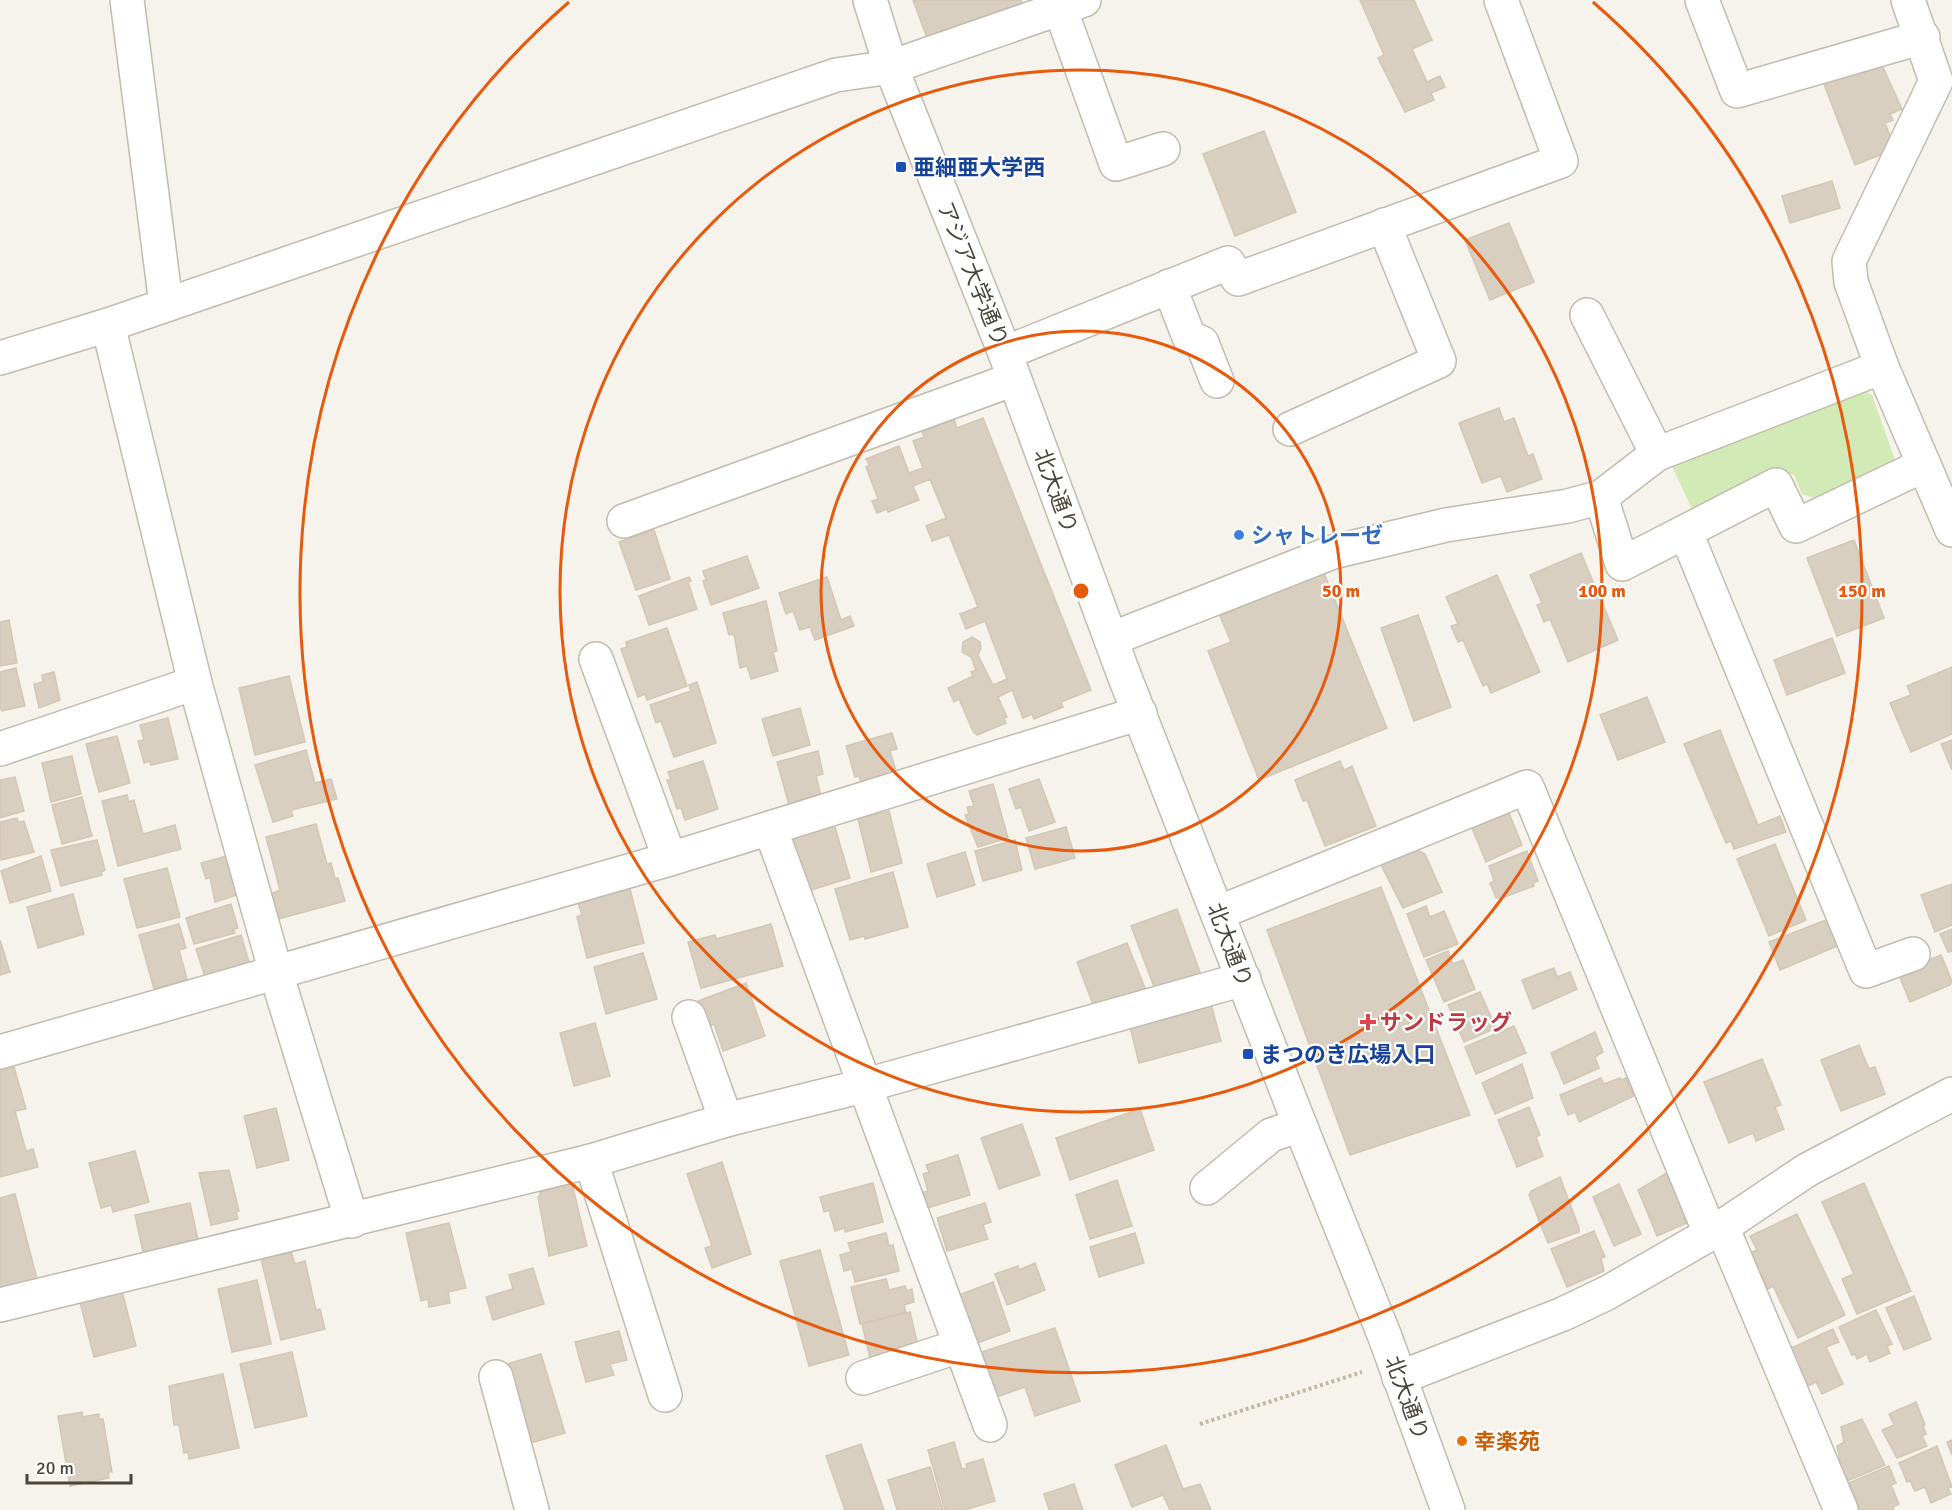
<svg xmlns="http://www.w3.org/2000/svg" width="1952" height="1510" font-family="Signika,'Noto Sans JP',sans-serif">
  <rect width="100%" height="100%" fill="#f6f3ec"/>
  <polygon fill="#d2eab5" points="1858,387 1872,395 1896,463 1816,499 1802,494 1794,475 1785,472 1694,513 1669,460"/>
  <g fill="#d8cfc1" stroke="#d3c7b4" stroke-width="1.5">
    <polygon points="913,0 1021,0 1022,3 927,38"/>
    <polygon points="1360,0 1414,0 1432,40 1412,49 1427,82 1440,76 1445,87 1431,93 1434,100 1405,112 1378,58 1384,55"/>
    <polygon points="1882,65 1902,109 1890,114 1893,120 1885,123 1895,149 1855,165 1824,84"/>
    <polygon points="1264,131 1296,212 1235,236 1203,154"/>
    <polygon points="1832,181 1840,208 1790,223 1782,196"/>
    <polygon points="1509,223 1534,282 1490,300 1465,240"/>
    <polygon points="1499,408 1504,422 1514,418 1528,456 1533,454 1542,479 1507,492 1501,476 1482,483 1459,423"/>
    <polygon points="983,418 1091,690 1061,702 1063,707 1034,719 1032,714 1023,718 1012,690 998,697 1007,717 1004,718 1006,723 977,735 973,731 959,699 954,702 948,688 973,676 971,672 976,670 971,657 962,652 963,642 972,637 980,642 981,648 978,655 993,685 1007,679 985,621 966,629 960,614 978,607 949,535 932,541 926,526 946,518 930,479 913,486 919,500 888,512 887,509 877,513 872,501 878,499 866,467 869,465 866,459 899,446 909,473 923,468 913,441 924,437 922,432 954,419 957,428"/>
    <polygon points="654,530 670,579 636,590 619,542"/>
    <polygon points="1854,540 1884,618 1837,636 1807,558"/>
    <polygon points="1581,553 1618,640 1568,662 1550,619 1544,622 1537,605 1542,603 1530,575"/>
    <polygon points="747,556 759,588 711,605 703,581 706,580 703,571"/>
    <polygon points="1324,573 1387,728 1259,780 1208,651 1231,642 1220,616"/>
    <polygon points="1497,575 1540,672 1491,693 1487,684 1483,686 1463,640 1458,642 1451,626 1458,624 1446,597"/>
    <polygon points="689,577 691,581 688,582 697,609 649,625 639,596"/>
    <polygon points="827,577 841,620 850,616 854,626 815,640 810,627 800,630 793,611 786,614 779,593"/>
    <polygon points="766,601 777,651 773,652 778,671 751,679 747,666 740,668 734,634 729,635 723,613"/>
    <polygon points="1418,615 1451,707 1414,721 1381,628"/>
    <polygon points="9,620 17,663 0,666 0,622"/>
    <polygon points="667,628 687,686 647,700 645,694 638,697 621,649 627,647 626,642"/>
    <polygon points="1832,638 1845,673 1787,695 1774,660"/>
    <polygon points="1952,667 1952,734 1911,752 1890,703 1911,695 1907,686"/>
    <polygon points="16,668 25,706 2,711 0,708 0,672"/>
    <polygon points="54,672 60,700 39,708 34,684 43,682 42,675"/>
    <polygon points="289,676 305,742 255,755 239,688"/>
    <polygon points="697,682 716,743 674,757 661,721 656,723 650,705 691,691 689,685"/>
    <polygon points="1647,697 1665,742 1618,760 1600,715"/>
    <polygon points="800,708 810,745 773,756 762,719"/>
    <polygon points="168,718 178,759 151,765 150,761 144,763 138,741 144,740 140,725"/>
    <polygon points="1720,730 1758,825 1780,816 1786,832 1734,849 1731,841 1726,843 1684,744"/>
    <polygon points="892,733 897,749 890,751 896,771 892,772 894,775 862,784 859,776 855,777 846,746"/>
    <polygon points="117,736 130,783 99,792 86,744"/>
    <polygon points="1952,740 1952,770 1941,744"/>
    <polygon points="306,750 315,783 331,779 337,799 291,810 293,816 273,822 255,765"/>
    <polygon points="818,751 823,774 816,776 821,796 789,805 777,762"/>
    <polygon points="72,756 81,794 51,802 42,763"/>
    <polygon points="703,761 718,809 685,820 681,808 677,809 667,780 671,780 668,772"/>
    <polygon points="1340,761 1344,770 1352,766 1376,826 1325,846 1307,800 1303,801 1295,780"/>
    <polygon points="15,777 24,811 0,818 0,780"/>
    <polygon points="1039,779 1055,822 1029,831 1021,807 1016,809 1009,789"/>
    <polygon points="993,784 1008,838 978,847 965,815 969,814 967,807 974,806 969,791"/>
    <polygon points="127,795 129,802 134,800 143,834 175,825 181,849 118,866 102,801"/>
    <polygon points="82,797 92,836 62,844 52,805"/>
    <polygon points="889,811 902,863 871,872 858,819"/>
    <polygon points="1509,813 1522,845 1486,862 1472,828"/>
    <polygon points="17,818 18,822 24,821 34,852 1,860 0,822"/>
    <polygon points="316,824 327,864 331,863 335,879 338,878 345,901 278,919 271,894 280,890 266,837"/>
    <polygon points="834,824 850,878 808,891 792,838"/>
    <polygon points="1066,827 1075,858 1035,869 1026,838"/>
    <polygon points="97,840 105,870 101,872 102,875 61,886 51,850"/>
    <polygon points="1015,840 1022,870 983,881 975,851"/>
    <polygon points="1775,844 1806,920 1769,936 1737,859"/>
    <polygon points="1419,851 1425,854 1442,892 1403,908 1380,863"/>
    <polygon points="1527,851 1538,881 1533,883 1534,886 1502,898 1496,898 1490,883 1494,881 1489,866"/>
    <polygon points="965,852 975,885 937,897 927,864"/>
    <polygon points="41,856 51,891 10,903 1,871"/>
    <polygon points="227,856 237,895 215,902 210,877 206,879 201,863"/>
    <polygon points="167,868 180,917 137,928 124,879"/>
    <polygon points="893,872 908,927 865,939 864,936 850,940 835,889"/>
    <polygon points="1952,884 1952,925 1935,932 1921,895"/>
    <polygon points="1381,887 1470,1115 1350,1155 1267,930"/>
    <polygon points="630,889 644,943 587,958 577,917 582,915 578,903"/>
    <polygon points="73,894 84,934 38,948 27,907"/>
    <polygon points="231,904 238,928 233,930 235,933 194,944 186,918"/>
    <polygon points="1426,906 1430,917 1444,911 1458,944 1424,957 1407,914"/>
    <polygon points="1177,909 1201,975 1156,992 1131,926"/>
    <polygon points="1831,918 1842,944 1780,970 1769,942"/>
    <polygon points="179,924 186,948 179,950 187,979 154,989 139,935"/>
    <polygon points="771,924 783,966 701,988 688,942 715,935 716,939"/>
    <polygon points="1952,929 1952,951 1948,952 1940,934"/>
    <polygon points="241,935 249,962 205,977 196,949"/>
    <polygon points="0,940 10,972 0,975"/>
    <polygon points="1127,943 1145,988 1094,1007 1077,962"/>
    <polygon points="1448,951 1453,964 1463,960 1475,989 1444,1002 1426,960"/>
    <polygon points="643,953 657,999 606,1014 594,967"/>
    <polygon points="1941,955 1952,981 1950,985 1910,1002 1898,973"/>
    <polygon points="1554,968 1557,977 1570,972 1577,989 1533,1009 1522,980"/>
    <polygon points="746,983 765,1036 723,1051 714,1024 707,1027 698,1001"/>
    <polygon points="1480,992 1496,1028 1464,1042 1448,1005"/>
    <polygon points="1211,1004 1221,1041 1139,1063 1130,1027"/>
    <polygon points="595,1023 610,1076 574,1086 560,1033"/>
    <polygon points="1514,1026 1526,1053 1476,1074 1465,1047"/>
    <polygon points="1595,1032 1603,1052 1595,1057 1599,1068 1564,1084 1551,1053"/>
    <polygon points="1859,1045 1869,1069 1875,1067 1885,1094 1841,1111 1821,1060"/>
    <polygon points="1762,1059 1781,1105 1775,1107 1784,1129 1756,1141 1753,1133 1729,1143 1704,1082"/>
    <polygon points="1522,1064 1533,1098 1495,1114 1482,1083"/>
    <polygon points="14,1067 26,1109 15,1111 26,1151 33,1149 38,1167 0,1177 0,1071"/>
    <polygon points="1601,1078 1604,1084 1620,1078 1621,1080 1626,1078 1634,1096 1579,1122 1575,1112 1568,1115 1560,1095"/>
    <polygon points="1529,1107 1540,1135 1536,1137 1543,1156 1517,1167 1498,1120"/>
    <polygon points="276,1108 289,1160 257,1168 244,1116"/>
    <polygon points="1140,1109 1154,1150 1070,1180 1056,1138"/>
    <polygon points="1022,1124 1040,1175 999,1189 981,1138"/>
    <polygon points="135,1151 149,1202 113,1212 111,1205 101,1208 89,1163"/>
    <polygon points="958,1155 970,1195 924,1209 920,1193 928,1191 923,1174 929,1172 926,1165"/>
    <polygon points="722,1162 751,1254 712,1268 705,1248 712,1246 687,1174"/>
    <polygon points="229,1170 239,1211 236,1212 238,1219 211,1225 199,1173"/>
    <polygon points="1670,1171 1687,1218 1684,1219 1687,1223 1657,1236 1638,1190"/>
    <polygon points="1560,1177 1579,1228 1579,1232 1548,1243 1529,1195 1531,1191"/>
    <polygon points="1117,1180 1132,1226 1090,1239 1076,1195"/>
    <polygon points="873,1183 883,1222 845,1232 845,1228 835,1231 829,1210 824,1212 820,1197"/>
    <polygon points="1864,1183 1911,1291 1857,1314 1842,1279 1854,1274 1822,1202"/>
    <polygon points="572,1184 587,1246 549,1256 538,1197 540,1196 540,1192"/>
    <polygon points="1619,1184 1641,1234 1614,1246 1593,1197"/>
    <polygon points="15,1194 37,1279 0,1288 0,1198"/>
    <polygon points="190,1203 198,1240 143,1252 135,1215"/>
    <polygon points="985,1203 991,1222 983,1225 988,1239 947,1251 937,1218"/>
    <polygon points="1797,1214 1845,1315 1798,1338 1773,1286 1768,1289 1750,1253 1757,1250 1750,1236"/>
    <polygon points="449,1223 466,1288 448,1292 450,1303 429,1307 428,1299 421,1301 406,1233"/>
    <polygon points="1594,1231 1605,1257 1601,1258 1604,1271 1567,1287 1551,1249"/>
    <polygon points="886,1233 889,1246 893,1245 899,1271 855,1282 852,1269 844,1271 840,1255 851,1252 848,1243"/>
    <polygon points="1135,1233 1144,1263 1099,1277 1090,1247"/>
    <polygon points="820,1250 849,1355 809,1366 780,1261"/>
    <polygon points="291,1251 295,1264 305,1261 316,1310 320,1309 325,1329 281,1340 261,1259"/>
    <polygon points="1035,1263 1045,1290 1007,1305 995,1274 1018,1266 1019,1270"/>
    <polygon points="533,1268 544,1304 493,1320 486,1297 513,1289 509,1275"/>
    <polygon points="886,1279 889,1290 905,1286 907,1291 912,1289 914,1302 904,1305 906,1312 860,1324 851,1287"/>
    <polygon points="257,1280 271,1344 232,1352 218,1289"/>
    <polygon points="993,1282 1010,1331 972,1345 959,1295"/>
    <polygon points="122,1291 136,1346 94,1357 80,1302"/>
    <polygon points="1914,1296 1931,1339 1904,1350 1886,1308"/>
    <polygon points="1876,1310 1892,1344 1887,1346 1890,1353 1870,1362 1867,1354 1857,1359 1855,1354 1852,1355 1839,1327"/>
    <polygon points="910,1312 918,1346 870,1358 862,1324"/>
    <polygon points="1055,1328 1080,1401 1035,1416 1025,1387 997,1397 982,1352"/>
    <polygon points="1833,1329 1839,1342 1826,1347 1843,1384 1822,1394 1816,1382 1808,1386 1789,1349"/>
    <polygon points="619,1331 627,1360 610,1364 614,1375 586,1382 575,1342"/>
    <polygon points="292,1352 307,1416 255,1428 240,1364"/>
    <polygon points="541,1354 565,1433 527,1444 504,1365"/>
    <polygon points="223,1374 239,1448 189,1459 188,1452 184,1453 179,1425 174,1425 169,1386"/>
    <polygon points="1916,1402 1925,1425 1923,1426 1926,1434 1922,1436 1927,1446 1897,1458 1882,1430 1894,1425 1889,1414"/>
    <polygon points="82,1412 83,1417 99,1414 99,1419 103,1419 112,1472 108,1472 109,1478 70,1486 58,1416"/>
    <polygon points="1862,1419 1885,1465 1847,1481 1838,1460 1840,1459 1837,1446 1844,1442 1841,1427"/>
    <polygon points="1952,1440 1952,1455 1947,1442"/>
    <polygon points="954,1442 962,1469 967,1468 966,1464 983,1459 995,1501 964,1510 945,1510 928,1450"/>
    <polygon points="861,1444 884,1510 845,1510 826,1456"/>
    <polygon points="1166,1445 1183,1489 1200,1484 1211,1510 1170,1510 1163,1495 1132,1507 1115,1465"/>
    <polygon points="1937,1446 1952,1487 1948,1488 1951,1494 1931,1503 1925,1487 1915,1491 1910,1481 1907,1482 1899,1463"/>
    <polygon points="1889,1466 1896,1483 1891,1485 1899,1504 1893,1507 1894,1510 1860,1510 1849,1483"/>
    <polygon points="930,1467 943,1510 897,1510 888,1480"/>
    <polygon points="1074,1484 1083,1510 1049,1510 1044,1494"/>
  </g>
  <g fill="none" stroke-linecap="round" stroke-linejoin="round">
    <defs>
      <g id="minor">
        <polyline points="127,0 166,304"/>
        <polyline points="870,0 891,67 1005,353 1124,675 1300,1125 1385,1337 1448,1510"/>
        <polyline points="1702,0 1737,91 1923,37"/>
        <polyline points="1908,0 1936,81 1849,261 1851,282 1882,367 1952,530"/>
        <polyline points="1060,8 1116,164 1163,149"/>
        <polyline points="1169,286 1189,337 1202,343 1217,381"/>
        <polyline points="1587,315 1657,454"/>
        <polyline points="108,325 195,683 276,973 352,1221"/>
        <polyline points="1005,353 1228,263 1238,279 1561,161 1501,0"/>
        <polyline points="0,358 108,325 836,75 891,67 1084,0"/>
        <polyline points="1290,429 1439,361 1384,225"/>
        <polyline points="1601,497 1622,564 1776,485 1796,526 1924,465"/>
        <polyline points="624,521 1014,379"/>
        <polyline points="1686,533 1866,971 1913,954"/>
        <polyline points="1111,639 1333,552 1446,525 1568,506 1601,497 1657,454 1882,367"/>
        <polyline points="596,659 670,859"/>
        <polyline points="0,749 195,683"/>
        <polyline points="770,828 990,1425"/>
        <polyline points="1218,913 1527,787 1710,1233"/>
        <polyline points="689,1017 726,1120"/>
        <polyline points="0,1052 670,859 1140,713"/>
        <polyline points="591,1161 665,1395"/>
        <polyline points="1207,1188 1271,1135 1300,1125"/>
        <polyline points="1722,1227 1841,1510"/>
        <polyline points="0,1305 591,1161 726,1120 863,1086 1244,979"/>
        <polyline points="496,1377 532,1510"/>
        <polyline points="863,1378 959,1346"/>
        <polyline points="1399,1378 1563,1314 1607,1293 1722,1227 1807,1170 1952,1094"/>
      </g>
    </defs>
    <use href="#minor" stroke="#c2bbae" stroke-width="36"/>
    <polyline stroke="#c4b79f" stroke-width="4" stroke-dasharray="3 3" stroke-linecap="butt" points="1200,1424 1362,1372"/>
    <use href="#minor" stroke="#fff" stroke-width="33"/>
  </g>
  <g fill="none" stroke="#e8590c" stroke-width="3">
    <circle cx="1081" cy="591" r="260"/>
    <circle cx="1081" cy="591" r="521"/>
    <path d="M1593 2A781 781 0 1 1 569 2"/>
  </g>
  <g fill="#1a4fb4" stroke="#fff" stroke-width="2">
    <rect x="895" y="161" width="12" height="12" rx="3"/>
    <rect x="1242" y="1048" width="12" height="12" rx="3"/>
  </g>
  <circle fill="#3f7fe0" stroke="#fff" stroke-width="2" cx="1239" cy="535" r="6"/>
  <path fill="#e0444e" stroke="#fff" stroke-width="2" d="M1365 1013h6v6h6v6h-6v6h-6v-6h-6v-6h6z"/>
  <circle fill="#e8710a" stroke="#fff" stroke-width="2" cx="1462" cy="1441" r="6"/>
  <g text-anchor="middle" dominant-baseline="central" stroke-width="4.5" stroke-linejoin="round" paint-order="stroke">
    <g font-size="22" font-weight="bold" fill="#164399" stroke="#fff" text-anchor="start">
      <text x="913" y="167">亜細亜大学西</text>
      <text x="1260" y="1054">まつのき広場入口</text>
    </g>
    <g font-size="22" fill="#4b4439" stroke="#fff">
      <text transform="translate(973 274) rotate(68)">アジア大学通り</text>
      <text transform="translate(1056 491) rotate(70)">北大通り</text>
      <text transform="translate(1230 945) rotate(69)">北大通り</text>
      <text transform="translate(1407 1398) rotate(70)">北大通り</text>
    </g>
    <g font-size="22" font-weight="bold" fill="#366cbe" stroke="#fff" text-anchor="start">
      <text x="1251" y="535">シャトレーゼ</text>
    </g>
    <g font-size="22" font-weight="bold" fill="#be3a42" stroke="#fff" text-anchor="start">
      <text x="1380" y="1022">サンドラッグ</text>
    </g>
    <g font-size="22" font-weight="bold" fill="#c56008" stroke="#fff" text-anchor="start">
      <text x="1474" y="1441">幸楽苑</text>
    </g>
  </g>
  <circle cx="1081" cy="591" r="9" fill="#e8590c" stroke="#fff" stroke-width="3"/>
  <g font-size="18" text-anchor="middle" font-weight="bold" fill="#e8590c" stroke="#fff" stroke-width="4.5" stroke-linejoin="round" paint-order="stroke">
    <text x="1341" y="597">50 m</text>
    <text x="1602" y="597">100 m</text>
    <text x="1862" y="597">150 m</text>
  </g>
  <path d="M27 1474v9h104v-9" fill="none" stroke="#4b4439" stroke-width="3"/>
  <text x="36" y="1474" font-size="18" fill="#4b4439" stroke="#ffffff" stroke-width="4.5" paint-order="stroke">20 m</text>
</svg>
